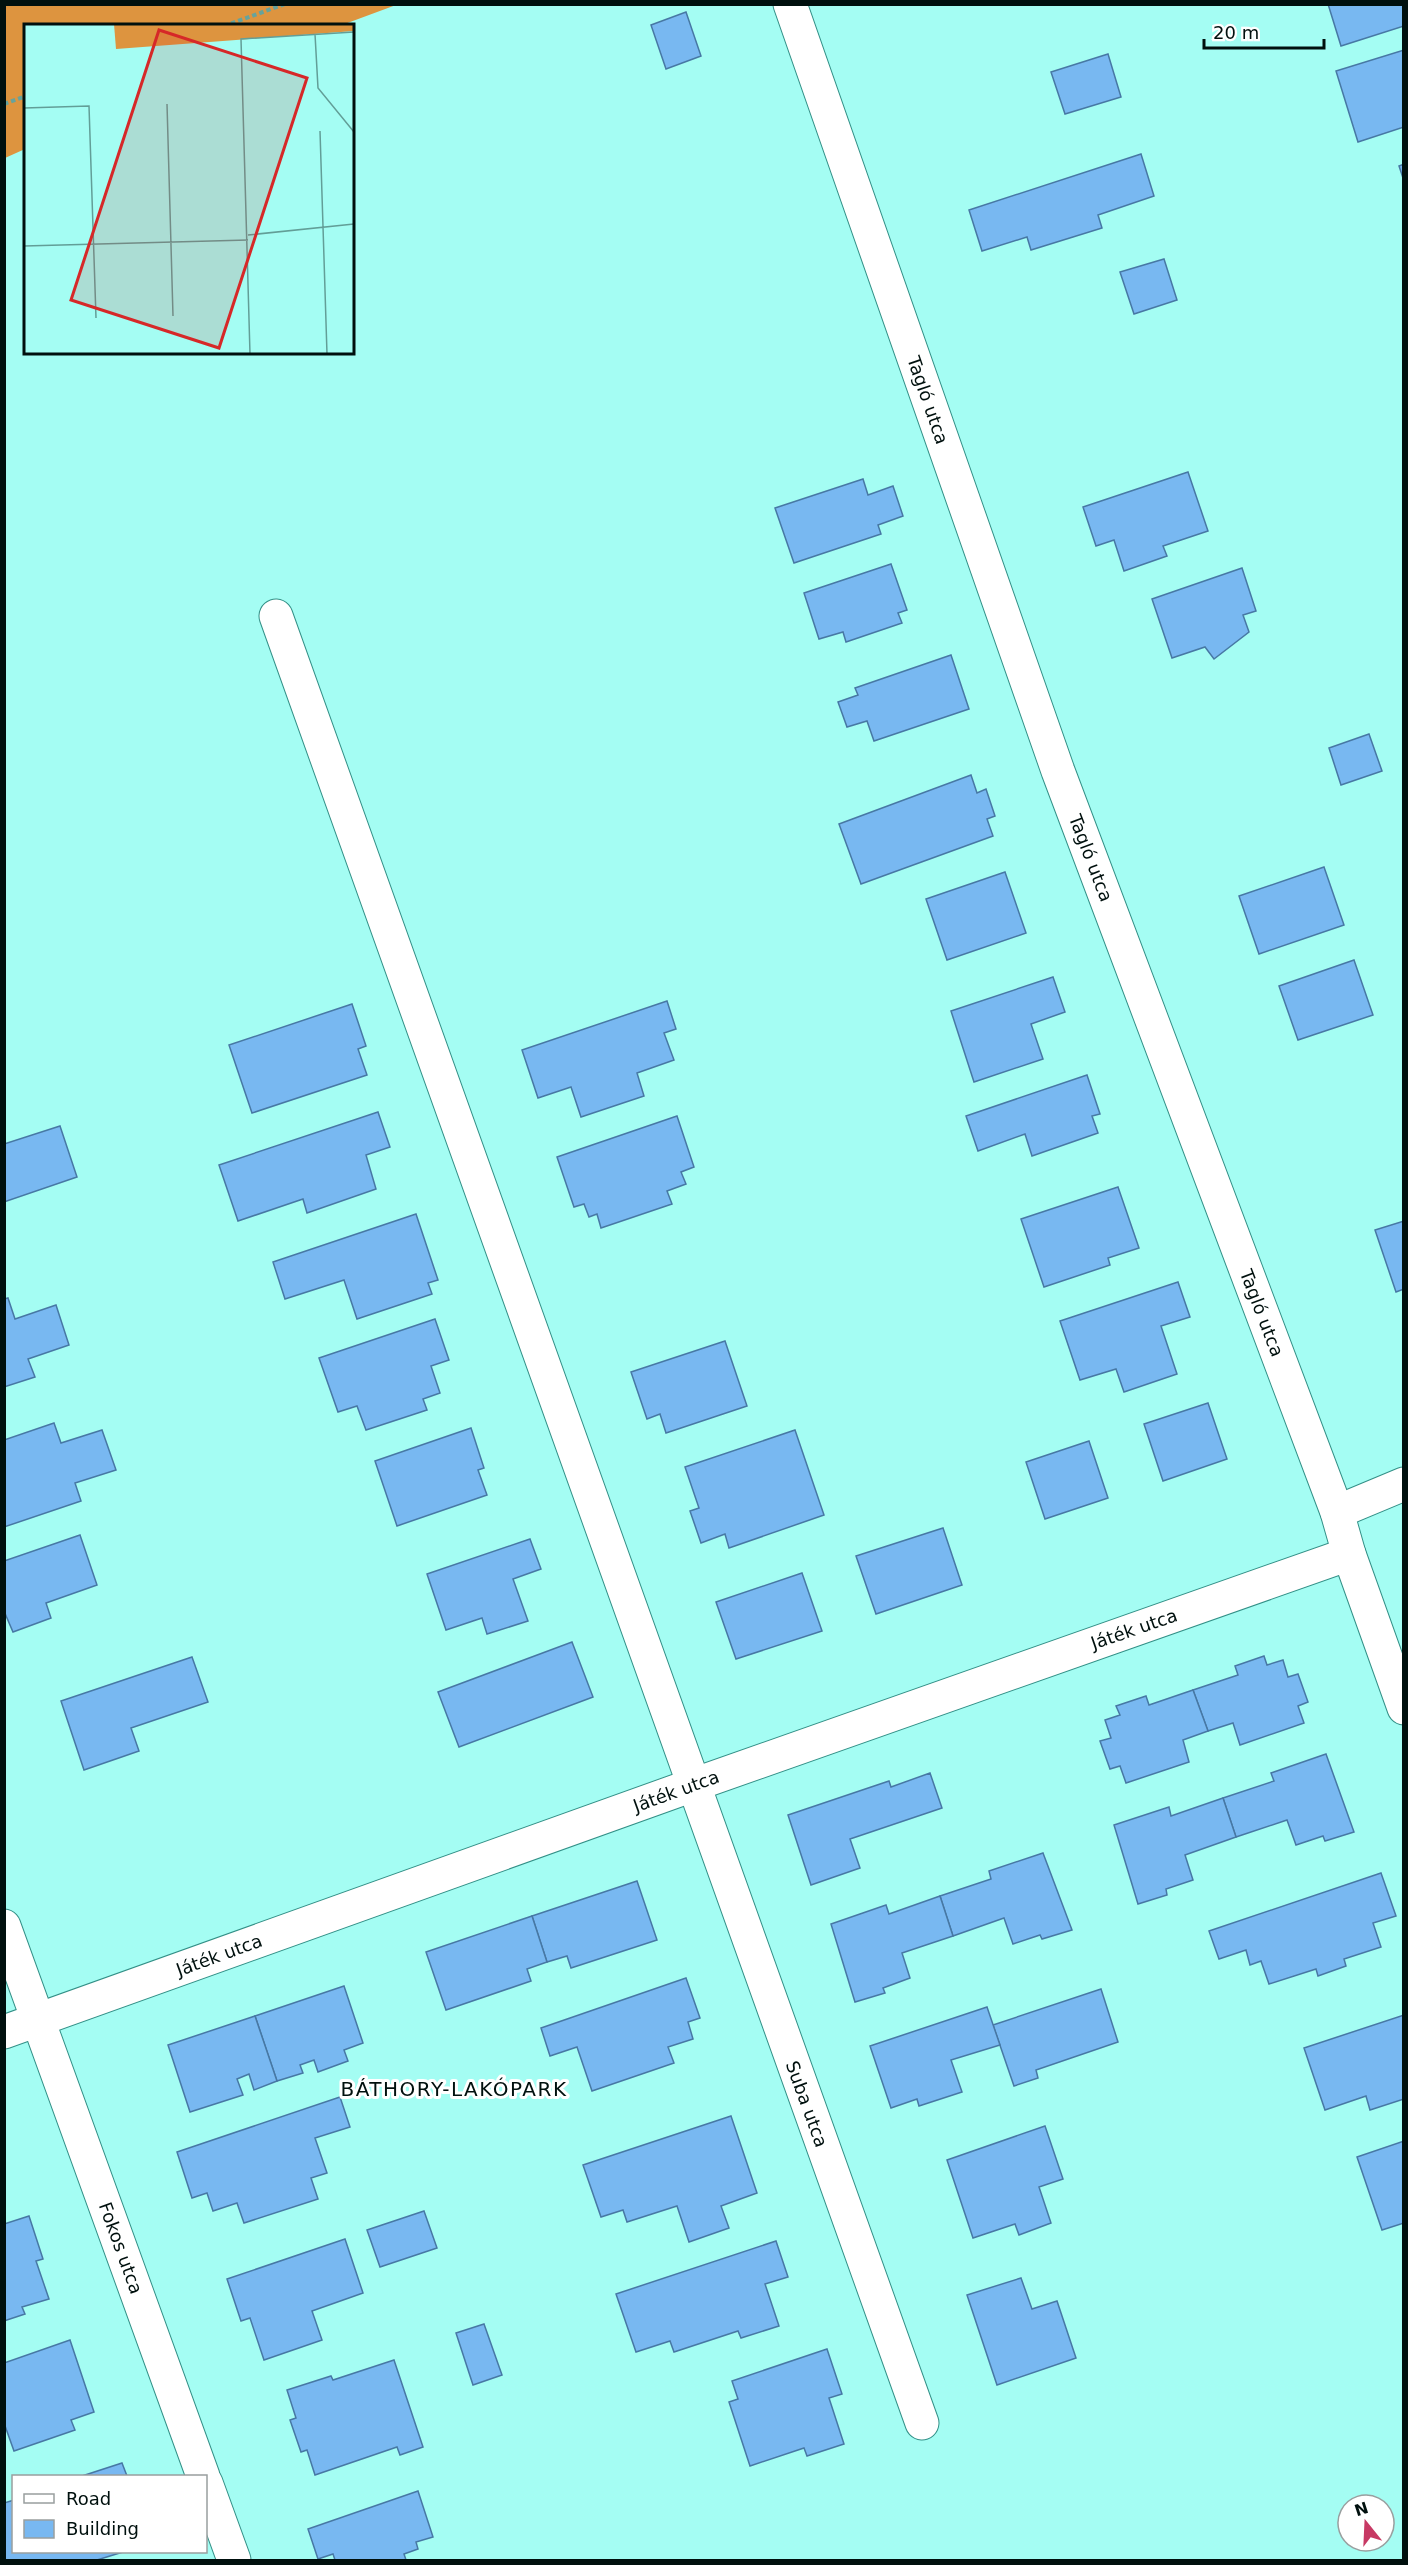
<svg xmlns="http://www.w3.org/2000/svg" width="1408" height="2565" font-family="'DejaVu Sans',sans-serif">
  <rect width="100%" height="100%" fill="#a4fdf3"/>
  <polygon fill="#dd943f" points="5,4 396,4 396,5 342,25 26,26 25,149 5,158"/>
  <g fill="#78b8f1" stroke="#4778a4" stroke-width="1.5">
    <polygon points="1328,4 1404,4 1404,26 1341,46"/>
    <polygon points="686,12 701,56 666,69 651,25"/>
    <polygon points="1404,50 1404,127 1358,142 1336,71"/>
    <polygon points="1108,54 1121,97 1065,114 1051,72"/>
    <polygon points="1141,154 1154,196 1098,215 1102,228 1031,250 1027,237 982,251 969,210"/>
    <polygon points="1404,164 1404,181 1399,166"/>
    <polygon points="1164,259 1177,300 1134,314 1120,272"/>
    <polygon points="1188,472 1208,531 1163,546 1167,556 1124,571 1114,540 1096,546 1083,507"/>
    <polygon points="863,479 868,495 893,486 903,516 878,525 881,534 794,563 775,508"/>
    <polygon points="891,564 907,610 898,613 902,623 846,642 843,632 819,639 804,593"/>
    <polygon points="1242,568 1256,611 1243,615 1249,632 1214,659 1205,647 1172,658 1152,599"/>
    <polygon points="951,655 969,709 874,741 867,721 847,727 838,702 858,695 855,688"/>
    <polygon points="1369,734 1382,771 1341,785 1329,748"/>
    <polygon points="971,775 977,793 986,789 995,816 987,819 993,836 861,884 839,824"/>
    <polygon points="1324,867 1344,925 1259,954 1239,896"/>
    <polygon points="1005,872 1026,933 947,960 926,899"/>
    <polygon points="1354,960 1373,1015 1298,1040 1279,986"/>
    <polygon points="1053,977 1065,1012 1031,1024 1043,1059 974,1082 951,1011"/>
    <polygon points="667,1001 676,1029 664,1033 674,1060 637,1073 644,1096 581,1117 571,1087 538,1098 522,1050"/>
    <polygon points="352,1004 366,1046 358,1049 367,1075 252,1113 229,1045"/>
    <polygon points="1087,1075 1100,1114 1092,1116 1098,1133 1032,1156 1025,1134 978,1151 966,1116"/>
    <polygon points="378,1112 390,1147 366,1155 376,1189 307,1213 303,1199 238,1221 219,1165"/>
    <polygon points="677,1116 694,1167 681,1172 686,1184 667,1191 672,1204 601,1228 597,1214 589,1217 584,1204 574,1207 557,1157"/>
    <polygon points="60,1126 77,1177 4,1202 4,1144"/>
    <polygon points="1118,1187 1139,1248 1108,1258 1110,1265 1044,1287 1021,1219"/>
    <polygon points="416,1214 438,1280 428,1283 432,1294 357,1319 344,1280 285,1299 273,1262"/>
    <polygon points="1404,1221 1404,1289 1396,1292 1375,1230"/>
    <polygon points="1178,1282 1190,1317 1161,1326 1177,1374 1124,1392 1116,1369 1080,1380 1060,1321"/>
    <polygon points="8,1298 15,1319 56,1305 69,1345 28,1359 35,1377 4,1387 4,1299"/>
    <polygon points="435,1319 449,1360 431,1366 440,1393 423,1399 427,1410 366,1430 357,1406 338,1412 319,1358"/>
    <polygon points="725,1341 747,1406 666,1433 660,1414 647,1419 631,1372"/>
    <polygon points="1208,1403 1227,1459 1163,1481 1144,1424"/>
    <polygon points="54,1423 61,1443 102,1430 116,1470 75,1483 81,1501 4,1527 4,1440"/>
    <polygon points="471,1428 484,1468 478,1470 487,1495 397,1526 375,1461"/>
    <polygon points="795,1430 824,1515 729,1548 725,1534 701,1543 690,1511 699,1508 685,1467"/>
    <polygon points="1089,1441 1108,1498 1045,1519 1026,1462"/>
    <polygon points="943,1528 962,1585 876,1614 856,1556"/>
    <polygon points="80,1535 97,1585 46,1603 51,1618 13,1632 4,1611 4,1561"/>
    <polygon points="530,1539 541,1569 513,1579 528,1621 487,1634 482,1618 446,1630 427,1574"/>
    <polygon points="802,1573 822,1631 736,1659 716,1602"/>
    <polygon points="572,1642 593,1697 459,1747 438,1692"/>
    <polygon points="1264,1656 1267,1665 1283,1660 1288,1677 1298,1674 1308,1702 1298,1706 1304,1723 1240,1745 1233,1723 1208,1731 1193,1690 1238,1675 1235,1666"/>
    <polygon points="192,1657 208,1702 131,1728 139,1751 84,1770 61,1701"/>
    <polygon points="1193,1690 1208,1731 1183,1740 1189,1762 1126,1783 1120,1766 1110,1769 1100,1741 1111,1738 1105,1720 1120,1715 1116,1706 1146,1696 1149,1705"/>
    <polygon points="1326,1754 1354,1832 1325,1841 1323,1836 1296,1845 1287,1820 1236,1837 1223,1798 1274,1781 1271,1773"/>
    <polygon points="930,1773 942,1808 850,1839 860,1868 811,1885 788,1815 889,1781 891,1787"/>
    <polygon points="1223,1798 1236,1837 1185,1855 1193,1880 1166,1889 1167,1895 1138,1904 1114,1825 1169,1807 1171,1816"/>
    <polygon points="1043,1853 1072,1930 1042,1939 1040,1935 1013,1944 1004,1918 953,1936 940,1896 991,1879 989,1871"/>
    <polygon points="1381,1873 1396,1916 1373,1923 1381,1947 1344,1959 1346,1966 1318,1976 1316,1969 1269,1984 1261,1961 1250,1965 1246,1950 1219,1959 1209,1931"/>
    <polygon points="637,1881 657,1940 571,1968 567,1956 547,1962 532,1916"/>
    <polygon points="940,1896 953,1936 902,1953 910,1978 883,1988 885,1993 855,2002 831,1924 886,1905 889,1914"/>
    <polygon points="532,1916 547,1962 527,1969 531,1981 446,2010 426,1952"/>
    <polygon points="686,1978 700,2018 688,2022 693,2039 668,2047 674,2063 592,2091 577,2047 550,2056 541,2028"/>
    <polygon points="344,1986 363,2043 344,2050 348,2061 318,2072 314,2060 300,2065 303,2073 277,2081 255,2016"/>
    <polygon points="1101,1989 1118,2042 1036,2070 1038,2078 1014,2086 993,2025"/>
    <polygon points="987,2007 1000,2045 951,2060 962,2092 919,2106 917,2099 891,2108 870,2046"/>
    <polygon points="1404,2015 1404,2099 1370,2110 1366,2096 1325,2110 1304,2048"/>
    <polygon points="255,2016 277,2081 254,2090 249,2074 237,2079 243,2095 190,2112 168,2045"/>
    <polygon points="340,2097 350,2127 315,2138 327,2173 311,2178 318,2199 244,2223 237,2203 213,2211 207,2193 192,2198 177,2152"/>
    <polygon points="731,2116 757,2193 721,2206 729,2228 689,2242 677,2206 627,2222 623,2210 601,2217 583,2165"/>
    <polygon points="1045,2126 1063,2179 1039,2187 1051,2223 1019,2235 1015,2224 973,2238 947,2160"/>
    <polygon points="1404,2141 1404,2223 1382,2230 1357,2157"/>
    <polygon points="424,2211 437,2248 380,2267 367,2230"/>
    <polygon points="29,2216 43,2259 36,2261 49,2299 22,2307 25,2314 4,2321 4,2224"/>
    <polygon points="345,2239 363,2293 312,2311 322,2340 264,2360 250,2318 241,2321 227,2279"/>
    <polygon points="776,2241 788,2277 765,2284 779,2326 741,2338 738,2331 674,2352 670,2341 636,2352 616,2294"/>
    <polygon points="1021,2278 1032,2309 1057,2301 1076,2358 997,2385 967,2295"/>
    <polygon points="484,2324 502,2375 473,2385 456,2333"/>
    <polygon points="70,2340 94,2412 71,2420 75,2430 14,2451 4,2423 4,2363"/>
    <polygon points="827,2349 842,2394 829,2398 844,2444 807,2456 804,2448 750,2466 729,2402 738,2399 732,2381"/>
    <polygon points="394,2360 423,2447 400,2455 397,2447 315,2475 307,2450 301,2452 290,2420 296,2418 287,2390 331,2376 333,2380"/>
    <polygon points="122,2463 127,2476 82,2476"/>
    <polygon points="418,2491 433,2537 416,2542 418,2549 404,2554 406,2560 335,2560 333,2554 318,2559 308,2529"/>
    <polygon points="14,2500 14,2552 123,2552 97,2560 5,2560 4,2503"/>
  </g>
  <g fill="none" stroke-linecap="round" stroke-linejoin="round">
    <defs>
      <g id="street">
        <polyline points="790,4 1058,771 1337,1512 1349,1554 1404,1708"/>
        <polyline points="276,616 922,2423"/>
        <polyline points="1337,1512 1404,1484"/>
        <polyline points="4,1926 203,2476"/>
        <polyline points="4,2032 693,1785 1349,1554"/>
        <polyline points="206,2483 234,2560"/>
      </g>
    </defs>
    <use href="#street" stroke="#339087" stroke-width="35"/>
    <g stroke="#66a39c" stroke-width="4" stroke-dasharray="4.5 3" stroke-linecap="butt">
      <polyline points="224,26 285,4"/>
      <polyline points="4,104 26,96"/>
    </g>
    <use href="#street" stroke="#fff" stroke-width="33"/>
  </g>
  <g text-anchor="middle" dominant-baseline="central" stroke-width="6" stroke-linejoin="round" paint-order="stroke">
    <g font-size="18" fill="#00100e" stroke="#fff">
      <text transform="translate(928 400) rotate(71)">Tagló utca</text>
      <text transform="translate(1091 858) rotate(69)">Tagló utca</text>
      <text transform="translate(1262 1313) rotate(69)">Tagló utca</text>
      <text transform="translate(1134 1629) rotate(-19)">Játék utca</text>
      <text transform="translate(676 1791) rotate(-20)">Játék utca</text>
      <text transform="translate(219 1955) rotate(-20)">Játék utca</text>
      <text transform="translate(807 2104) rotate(70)">Suba utca</text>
      <text transform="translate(121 2248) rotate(70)">Fokos utca</text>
    </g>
    <g font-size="20" letter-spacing="1.5" fill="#00100e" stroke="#fff">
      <text x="454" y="2089">BÁTHORY-LAKÓPARK</text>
    </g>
  </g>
  <g transform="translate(24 24)">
    <rect width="330" height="330" fill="#a4fdf3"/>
    <path d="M90,0H330V7L92,25Z" fill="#dd943f"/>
    <path fill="none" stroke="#629e97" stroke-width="1.5" d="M291,10L294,64L330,108M143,80L149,292M0,84L65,82L72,294M296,107L303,330M224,211L330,200M0,222L224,216M226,330L217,15L330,8"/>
    <path fill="#d62828" fill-opacity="0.15" stroke="#d62828" stroke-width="3" d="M135,6L283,54L195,324L47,276Z"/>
    <rect width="330" height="330" fill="none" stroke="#00100e" stroke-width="3"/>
  </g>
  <rect width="1408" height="2565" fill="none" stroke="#00100e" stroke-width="12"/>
  <rect x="12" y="2475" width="195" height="78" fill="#ffffff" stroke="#999f9f" stroke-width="1.5"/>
  <rect x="24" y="2494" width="30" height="9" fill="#ffffff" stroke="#999f9f" stroke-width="1.5"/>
  <text x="66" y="2505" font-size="18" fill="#00100e">Road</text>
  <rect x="24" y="2520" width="30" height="18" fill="#78b8f1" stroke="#999f9f" stroke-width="1.5"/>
  <text x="66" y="2535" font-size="18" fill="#00100e">Building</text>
  <g transform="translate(1366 2523) rotate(342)"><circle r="28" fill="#ffffff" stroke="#999f9f" stroke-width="1.5"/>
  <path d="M0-4.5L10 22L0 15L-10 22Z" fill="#c73964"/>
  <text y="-9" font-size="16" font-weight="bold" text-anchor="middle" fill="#00100e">N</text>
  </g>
  <path d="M1204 39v9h120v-9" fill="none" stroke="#00100e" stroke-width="3"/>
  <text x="1213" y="39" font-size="18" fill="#00100e" stroke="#ffffff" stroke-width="4.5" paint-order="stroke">20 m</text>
</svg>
